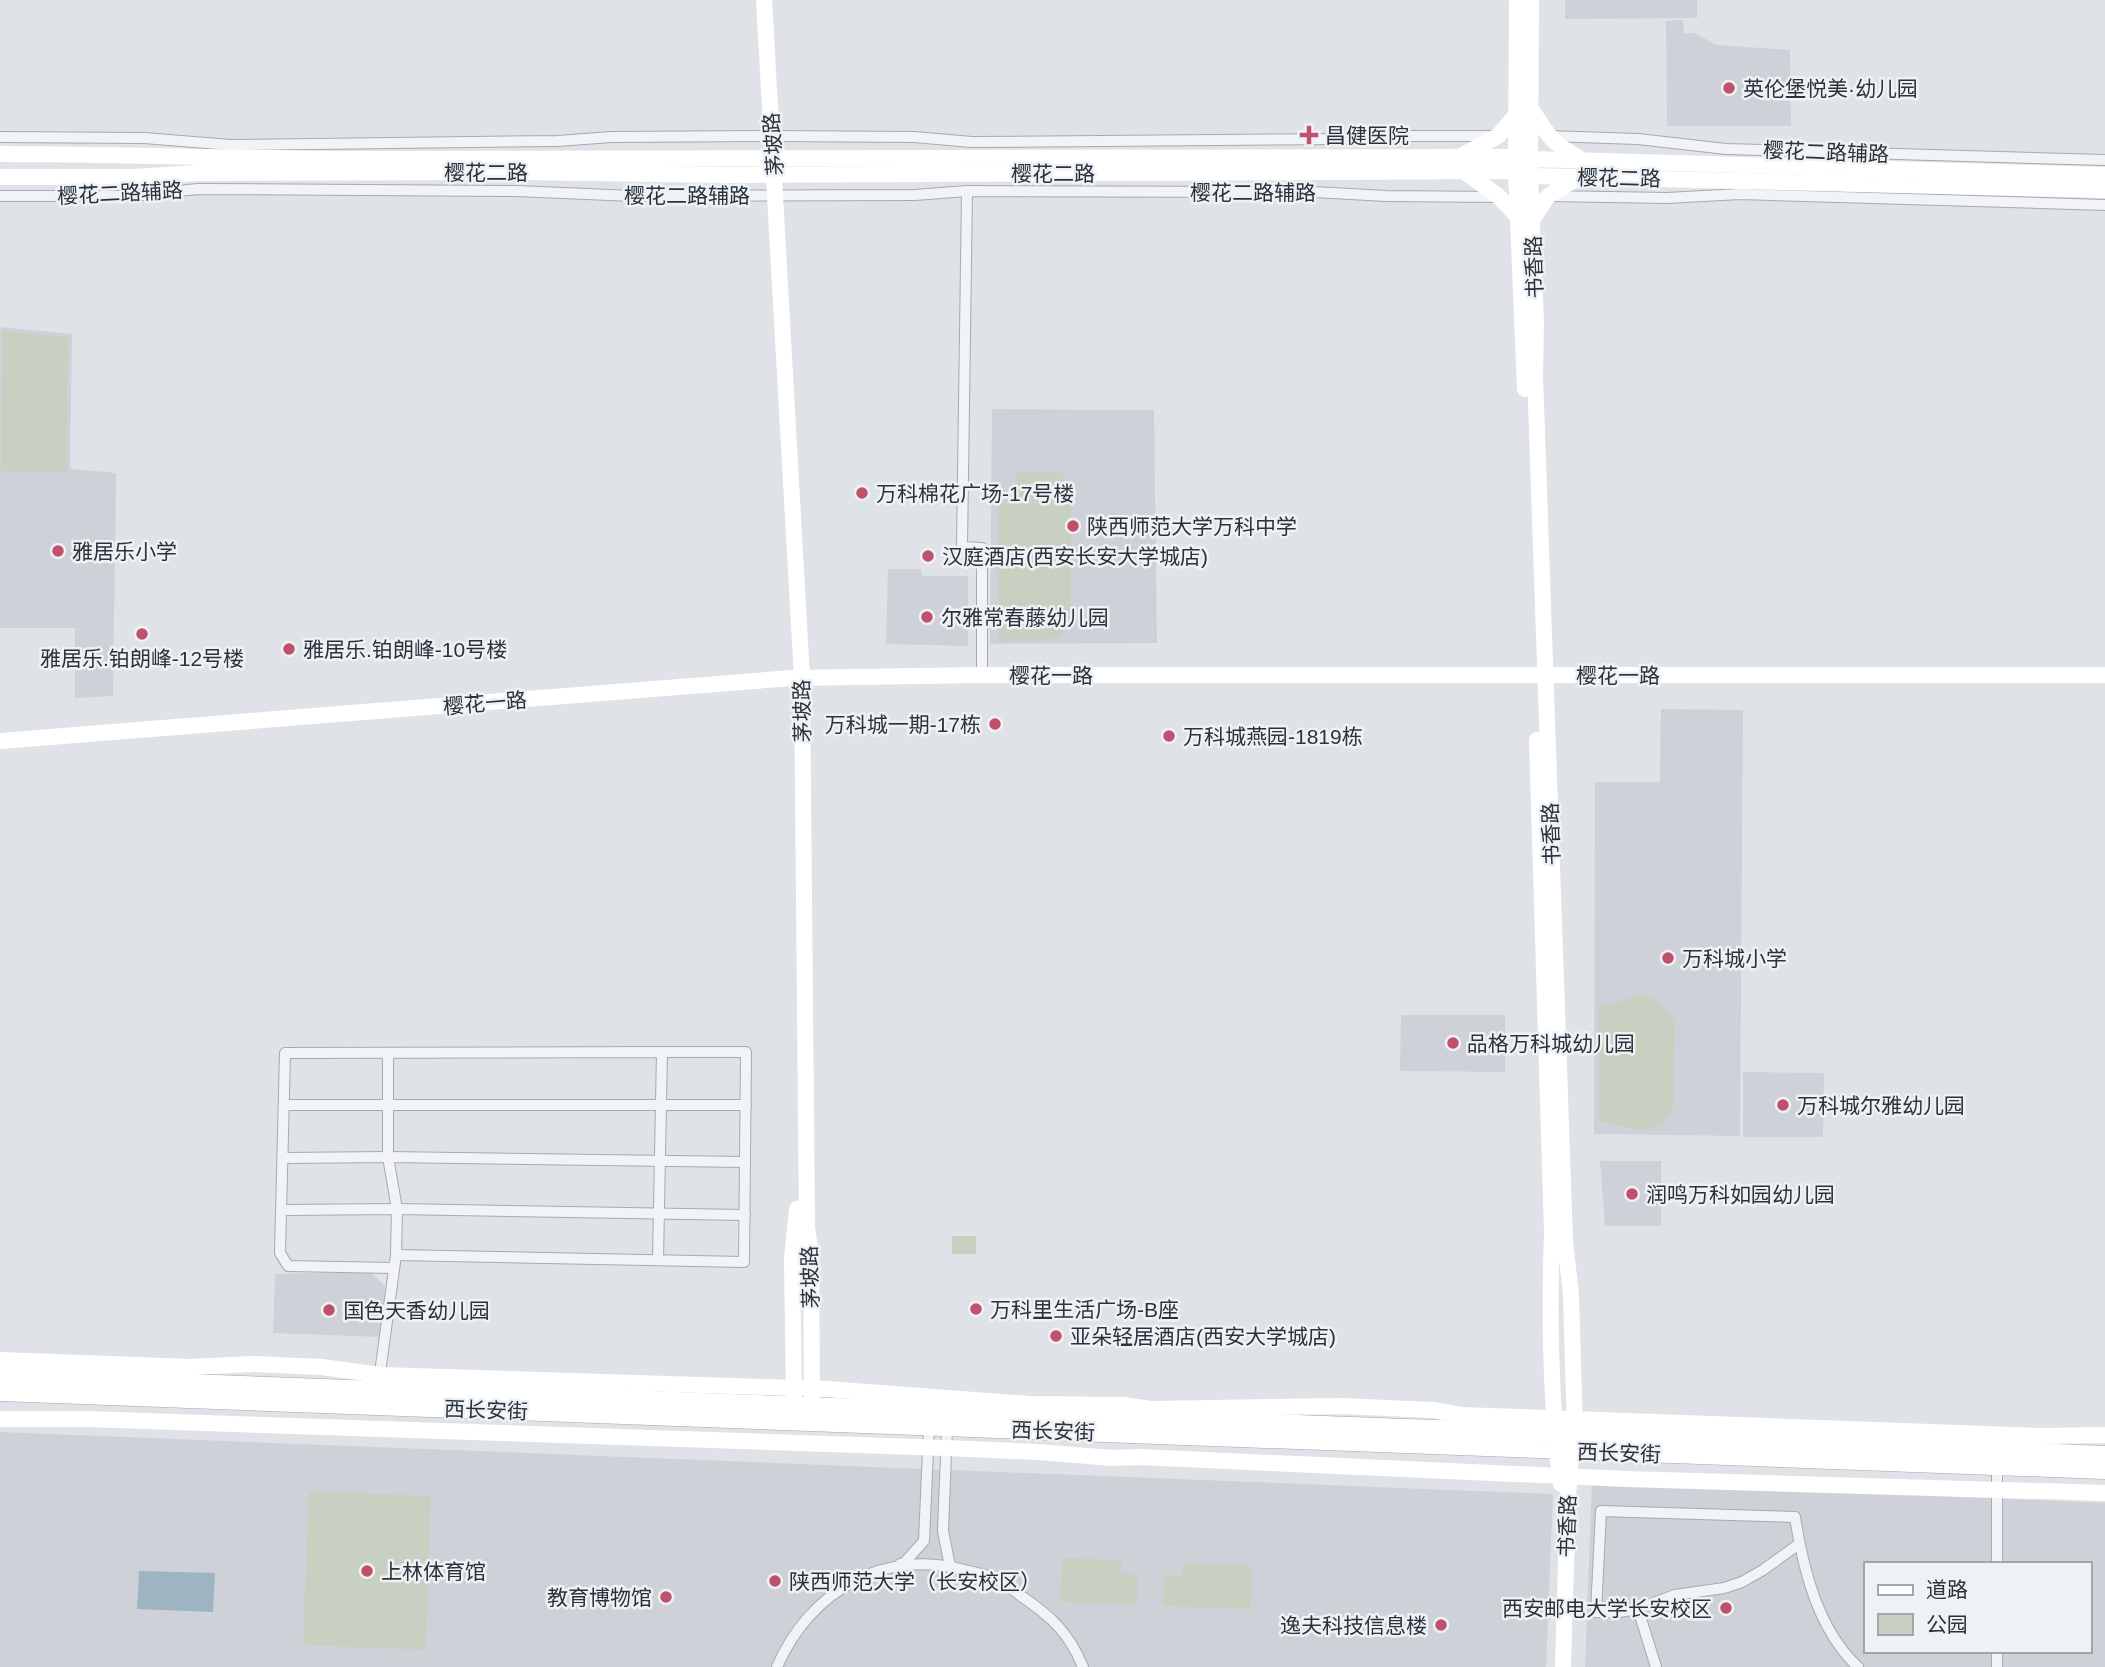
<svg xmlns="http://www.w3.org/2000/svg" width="2105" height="1667" font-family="Helvetica,'Noto Sans SC',sans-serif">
  <rect width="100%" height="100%" fill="#dfe3e7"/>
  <g fill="#ced2d8" fill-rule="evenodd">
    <polygon points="1565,0 1697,0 1697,18 1565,19"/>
    <polygon points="1683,20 1684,33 1695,33 1716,45 1790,50 1791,126 1667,126 1666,21"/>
    <polygon points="0,327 72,334 70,469 116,473 113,696 75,698 75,628 0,628"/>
    <polygon points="992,409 1154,410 1157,643 990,644"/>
    <polygon points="888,569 921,569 922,576 968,576 968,646 886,644"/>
    <polygon points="1661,709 1743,710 1740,1136 1594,1134 1595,782 1660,782"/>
    <polygon points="1401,1015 1505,1015 1505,1072 1400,1071"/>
    <polygon points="1743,1072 1824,1073 1823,1137 1743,1137"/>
    <polygon points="1600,1161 1661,1161 1661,1226 1605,1226"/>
    <polygon points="370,1272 385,1286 381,1337 273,1333 275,1274"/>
    <polygon points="0,1432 1553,1494 1546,1667 0,1667"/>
    <path d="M1592,1481L2105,1503V1667H1585ZM1865,1564H2089V1651H1865Z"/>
  </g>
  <g fill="#c7d0c1">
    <polygon points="2,331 68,337 67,472 1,471"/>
    <rect x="1015" y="473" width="48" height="29"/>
    <polygon points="998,503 1071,504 1071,618 1061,635 1049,640 999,642"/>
    <path d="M1639,994C1659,999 1670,1006 1675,1027L1673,1108L1664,1122L1650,1128L1638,1130L1599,1121L1598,1005L1616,1003Z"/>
    <rect x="952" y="1236" width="24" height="18"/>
    <polygon points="309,1491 431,1496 426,1650 303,1645"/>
    <polygon points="1066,1558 1121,1560 1121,1574 1138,1575 1137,1605 1060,1602 1062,1562"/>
    <polygon points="1183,1563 1247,1565 1252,1570 1251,1609 1163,1606 1164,1575 1182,1575"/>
  </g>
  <polygon fill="#9eb4c3" points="139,1571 215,1573 213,1612 137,1609"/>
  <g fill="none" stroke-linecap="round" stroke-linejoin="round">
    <defs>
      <g id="street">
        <polyline points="1549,136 1638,139 1726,149 2105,160"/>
        <polyline points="0,137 144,138 231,145 558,141 611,137 772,136 914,137 972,142 1343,139 1376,136 1495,136"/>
        <polyline points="967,191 962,547 982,548 982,675"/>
        <polyline points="0,196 130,196 198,189 516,191 633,196 915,195 967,191 1314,192 1386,196 1498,197"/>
        <polyline points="1548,196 1667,198 1740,194 2105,205"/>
        <polyline points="284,1105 746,1105"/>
        <polyline points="283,1158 388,1157 745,1162"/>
        <polyline points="282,1210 397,1209 745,1215"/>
        <polyline points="396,1255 744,1262 746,1052 662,1052"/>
        <polyline points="394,1268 288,1266 280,1253 285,1053 662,1052 658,1259"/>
        <polyline points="379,1380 396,1255 397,1209 388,1157 388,1054"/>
        <polyline points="947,1428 943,1531 950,1566"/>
        <polyline points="1997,1460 1997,1564"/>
        <path d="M1799,1544L1763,1570L1742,1582L1724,1588L1675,1595L1638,1609L1619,1612H1596L1601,1511L1795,1517C1803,1569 1818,1630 1858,1667"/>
        <polyline points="900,1564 904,1563 924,1541 929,1428"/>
        <polyline points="1638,1609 1656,1667"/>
        <polyline points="1997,1651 1997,1667"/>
        <path d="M777,1667C810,1590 886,1547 968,1571C977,1573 986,1574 994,1578C1004,1582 1013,1590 1021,1596C1051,1616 1069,1633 1083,1667"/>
      </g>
      <g id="primary">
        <polyline points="0,1376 1405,1428 1555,1432 2105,1455"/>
        <polyline points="0,1392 2105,1470"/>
      </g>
    </defs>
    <use href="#street" stroke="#a5abb0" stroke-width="12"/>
    <use href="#primary" stroke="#a0a9b1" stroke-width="19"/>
    <use href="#street" stroke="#f2f3f6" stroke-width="10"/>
    <g stroke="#fff" stroke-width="16">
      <polyline points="764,0 802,678 807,1228 811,1254 812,1399"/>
      <polyline points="1517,0 1516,171 1525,389"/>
      <polyline points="1531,0 1530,176 1536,322 1535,375 1565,1241 1571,1295 1575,1434 1571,1451 1568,1497 1563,1667"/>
      <path d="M1532,110C1548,136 1552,143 1579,158"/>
      <path d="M0,154C122,154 244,159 366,159C750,159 1134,157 1518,157L1531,159L2105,175"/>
      <polyline points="1461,156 1498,136 1517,114"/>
      <polyline points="1463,171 1497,195 1518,217"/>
      <polyline points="0,177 134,177 198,173 520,172 727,175 1516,171 1530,176 2105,190"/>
      <polyline points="1532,220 1548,196 1578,178"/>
      <path d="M1537,740L1552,1233C1549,1316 1550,1401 1561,1484"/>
      <polyline points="0,741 791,678 982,675 2105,675"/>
      <polyline points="0,1360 191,1367 252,1364 322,1367 380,1375 827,1389 1029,1404 1123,1405 1151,1409 1341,1406 1433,1410 1461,1415 2041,1436 2105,1435"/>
      <polyline points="794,1396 792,1259 797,1209"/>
      <polyline points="0,1419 87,1419 946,1448 1038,1452 1113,1458 1140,1457 1627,1479 2105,1493"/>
    </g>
    <use href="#primary" stroke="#fff" stroke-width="18"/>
  </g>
  <g fill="#bf516d" stroke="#eff2f5" stroke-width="2.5">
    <circle cx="1729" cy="88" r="7"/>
    <path d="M1305.5 124.5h7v7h7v7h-7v7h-7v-7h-7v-7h7z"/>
    <circle cx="862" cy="493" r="7"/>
    <circle cx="1073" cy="526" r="7"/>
    <circle cx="58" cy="551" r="7"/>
    <circle cx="928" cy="556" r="7"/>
    <circle cx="927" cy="617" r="7"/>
    <circle cx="142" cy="634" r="7"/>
    <circle cx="289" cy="649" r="7"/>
    <circle cx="995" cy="724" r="7"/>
    <circle cx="1169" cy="736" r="7"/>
    <circle cx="1668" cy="958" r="7"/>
    <circle cx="1453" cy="1043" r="7"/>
    <circle cx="1783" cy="1105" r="7"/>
    <circle cx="1632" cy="1194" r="7"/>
    <circle cx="976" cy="1309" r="7"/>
    <circle cx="329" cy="1310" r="7"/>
    <circle cx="1056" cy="1336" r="7"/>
    <circle cx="367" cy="1571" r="7"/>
    <circle cx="775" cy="1581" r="7"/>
    <circle cx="666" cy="1597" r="7"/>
    <circle cx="1726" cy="1608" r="7"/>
    <circle cx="1441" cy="1625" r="7"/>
  </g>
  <g text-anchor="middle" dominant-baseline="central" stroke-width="5" stroke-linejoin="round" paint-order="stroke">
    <g font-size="21" fill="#2a333c" stroke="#eff2f5" text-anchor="start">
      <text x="1743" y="88">英伦堡悦美·幼儿园</text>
      <text x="1325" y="135">昌健医院</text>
      <text x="876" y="493">万科棉花广场-17号楼</text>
      <text x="1087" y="526">陕西师范大学万科中学</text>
      <text x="72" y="551">雅居乐小学</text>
      <text x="942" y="556">汉庭酒店(西安长安大学城店)</text>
      <text x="941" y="617">尔雅常春藤幼儿园</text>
      <text x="303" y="649">雅居乐.铂朗峰-10号楼</text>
      <text x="142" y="658" text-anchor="middle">雅居乐.铂朗峰-12号楼</text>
      <text x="981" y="724" text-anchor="end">万科城一期-17栋</text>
      <text x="1183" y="736">万科城燕园-1819栋</text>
      <text x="1682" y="958">万科城小学</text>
      <text x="1467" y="1043">品格万科城幼儿园</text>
      <text x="1797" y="1105">万科城尔雅幼儿园</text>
      <text x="1646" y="1194">润鸣万科如园幼儿园</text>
      <text x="990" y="1309">万科里生活广场-B座</text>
      <text x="343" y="1310">国色天香幼儿园</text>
      <text x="1070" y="1336">亚朵轻居酒店(西安大学城店)</text>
      <text x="381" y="1571">上林体育馆</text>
      <text x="789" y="1581">陕西师范大学（长安校区）</text>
      <text x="652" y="1597" text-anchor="end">教育博物馆</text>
      <text x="1712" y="1608" text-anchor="end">西安邮电大学长安校区</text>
      <text x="1427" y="1625" text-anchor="end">逸夫科技信息楼</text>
    </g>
    <g font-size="21" fill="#2a333c" stroke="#eff2f5">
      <text transform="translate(773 144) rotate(-94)">茅坡路</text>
      <text transform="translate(1826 152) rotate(2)">樱花二路辅路</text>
      <text x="486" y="172">樱花二路</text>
      <text x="1053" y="173">樱花二路</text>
      <text transform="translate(1619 178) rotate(1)">樱花二路</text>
      <text x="1253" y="192">樱花二路辅路</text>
      <text transform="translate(120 193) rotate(-3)">樱花二路辅路</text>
      <text x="687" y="195">樱花二路辅路</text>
      <text transform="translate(1534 267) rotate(-92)">书香路</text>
      <text x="1051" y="675">樱花一路</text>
      <text x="1618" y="675">樱花一路</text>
      <text transform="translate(485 703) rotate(-5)">樱花一路</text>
      <text transform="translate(802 711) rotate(-91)">茅坡路</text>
      <text transform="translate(1551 834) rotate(-92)">书香路</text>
      <text transform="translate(810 1277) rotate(-92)">茅坡路</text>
      <text transform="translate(486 1410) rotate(2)">西长安街</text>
      <text transform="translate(1053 1431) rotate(2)">西长安街</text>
      <text transform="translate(1619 1453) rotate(2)">西长安街</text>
      <text transform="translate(1567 1526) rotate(-88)">书香路</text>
    </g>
  </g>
  <rect x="1864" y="1562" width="228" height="91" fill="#eff2f5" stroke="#a0a6ab" stroke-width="2"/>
  <rect x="1878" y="1585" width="35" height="10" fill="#ffffff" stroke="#a0a6ab" stroke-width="2"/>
  <text x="1926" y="1597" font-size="21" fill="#2a333c">道路</text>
  <rect x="1878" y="1614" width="35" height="21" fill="#c7d0c1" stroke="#a0a6ab" stroke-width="2"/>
  <text x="1926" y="1632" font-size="21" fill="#2a333c">公园</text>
</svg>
